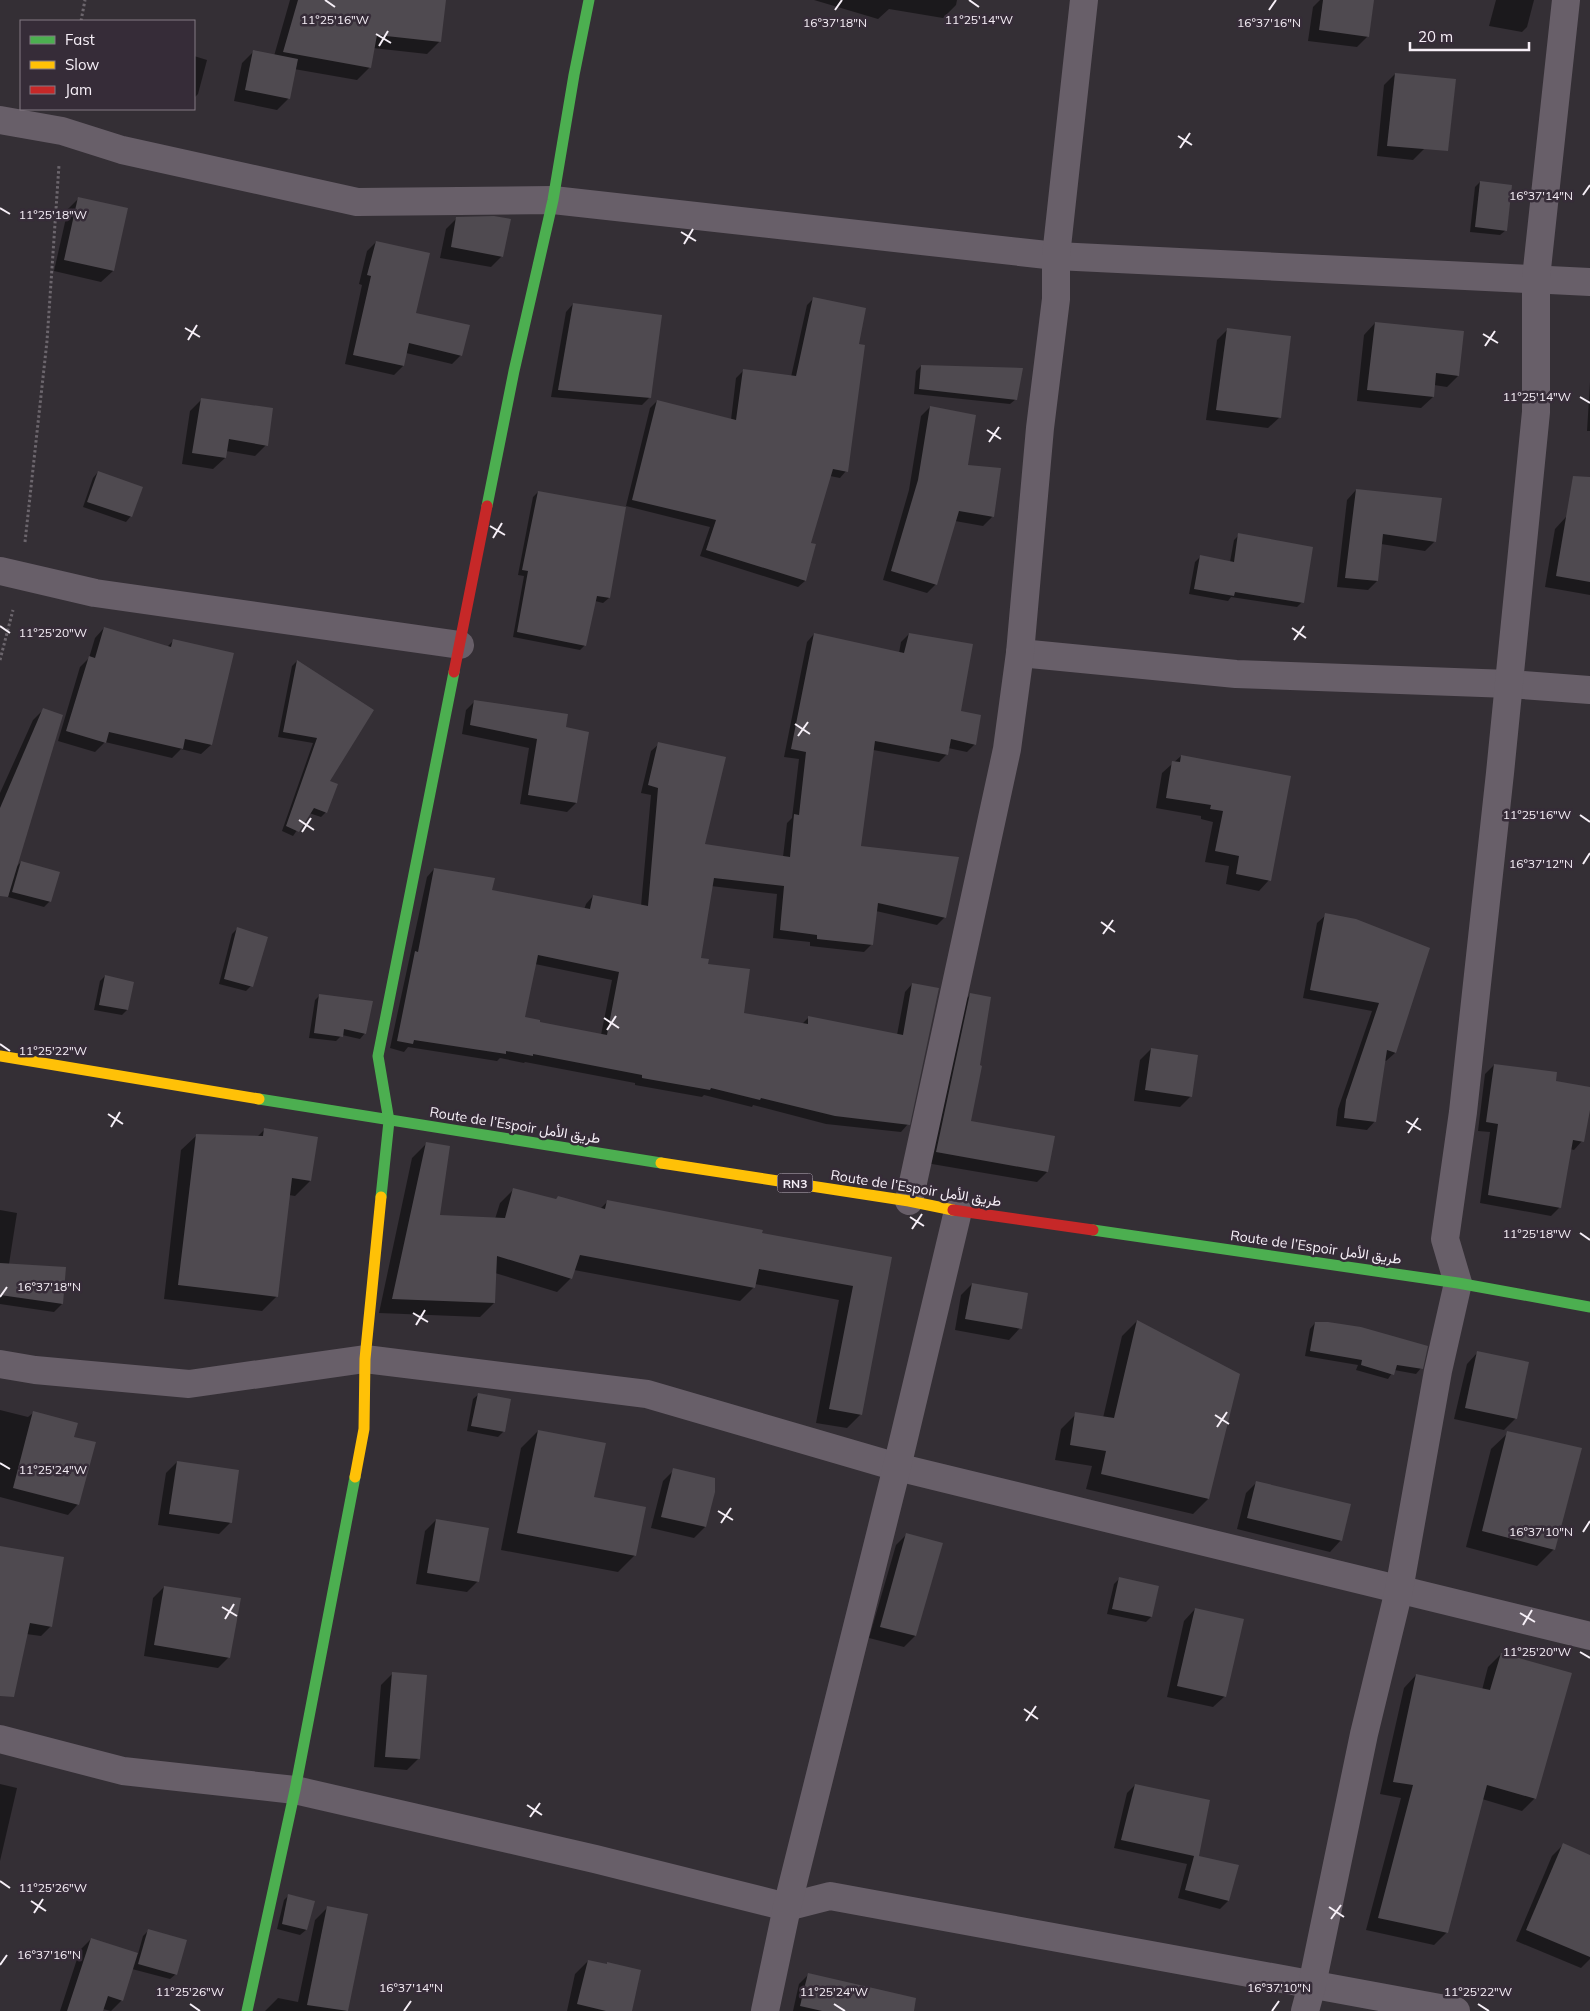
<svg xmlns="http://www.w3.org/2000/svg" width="1590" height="2011" font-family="Mulish,Vazirmatn,sans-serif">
  <rect width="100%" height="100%" fill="#342f35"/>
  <g fill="#0007" fill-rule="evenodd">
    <polygon points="290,0 445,0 440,41 427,54 373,48 370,67 357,80 294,69 288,99 277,110 234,101 242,63 253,52 274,56"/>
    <polygon points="814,0 957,0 956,5 943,18 889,9 878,19"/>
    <polygon points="1320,0 1358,0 1368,36 1357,47 1308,41 1313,7"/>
    <polygon points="1496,0 1534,0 1527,27 1522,32 1489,26"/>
    <polygon points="194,56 207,60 198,94 194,98"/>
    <polygon points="1395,74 1424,149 1413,160 1377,156 1384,85"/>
    <polygon points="1480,182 1506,230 1500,235 1470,232 1475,187"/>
    <polygon points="79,198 113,271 101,282 54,271 68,209"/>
    <polygon points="457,218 502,256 491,267 440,258 446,229"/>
    <polygon points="376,242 415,314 461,355 452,364 406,353 403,366 394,375 345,364 362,285 359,284 367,251"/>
    <polygon points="814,298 857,345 846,471 840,478 830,476 809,544 814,545 805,581 798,587 700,556 710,527 626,506 650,408 657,401 731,420 736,378 743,371 791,377 807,305"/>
    <polygon points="573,304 650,397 642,405 551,397 566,312"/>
    <polygon points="1375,323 1458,376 1447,387 1434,385 1433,397 1421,408 1357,401 1364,335"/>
    <polygon points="1228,329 1280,417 1268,428 1206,420 1217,340"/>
    <polygon points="921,366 1016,399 1010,404 914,394 916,371"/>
    <polygon points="1590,382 1590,431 1587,431"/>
    <polygon points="201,400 266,445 255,456 226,451 225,458 213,469 182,464 190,411"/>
    <polygon points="930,407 967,466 992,517 983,526 955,521 936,584 927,593 883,580 909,490 921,416"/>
    <polygon points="98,472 131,516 126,522 83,507 93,478"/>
    <polygon points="1356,490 1435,541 1425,551 1381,544 1377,581 1368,590 1337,587 1347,500"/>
    <polygon points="538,492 609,598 603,603 595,601 585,645 580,650 513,637 524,576 518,575 533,497"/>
    <polygon points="1566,517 1590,522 1590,595 1545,587 1555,529"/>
    <polygon points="1239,535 1302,602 1297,607 1231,597 1228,601 1189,594 1195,562 1200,557 1230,562 1234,540"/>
    <polygon points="104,628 167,647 173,641 211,745 201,754 181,749 172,758 105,742 95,752 58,741 80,667 89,658 95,638"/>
    <path d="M814,634L899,653L901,642L909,634L959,712L975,744L967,752L948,748L947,754L939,762L873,750L860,847L945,917L937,925L876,911L872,944L864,952L810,946V942L773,938L777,894L711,886L699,959L706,965L742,1014L802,1024L809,1017L897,1035L905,992L912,984L908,1124L901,1132L826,1124L753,1105L752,1107L704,1095L702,1097L635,1085V1083L525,1062L524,1063L500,1058L497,1061L408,1047L404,1052L390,1048L427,877L434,869L491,891L584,910L586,904L593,896L641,906L651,795L641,793L651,751L659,744L704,845L783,857L787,823L792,818L799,759L784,757L807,642ZM535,964L612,980L601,1035L538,1023L524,1018Z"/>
    <polygon points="297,661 372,710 328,782 326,812 321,817 309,813 293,836 282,831 313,743 278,737 292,666"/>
    <polygon points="475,701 564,728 576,803 567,812 520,804 529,748 462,734 466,710"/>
    <polygon points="43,710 15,868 21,862 50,901 44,907 8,897 15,869 0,878 0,793 33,720"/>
    <polygon points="1181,756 1290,777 1269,880 1259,891 1226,884 1229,866 1205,862 1213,822 1201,819 1201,816 1156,808 1162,773"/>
    <polygon points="1326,915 1428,949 1395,1053 1386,1061 1384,1060 1375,1121 1367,1130 1336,1126 1338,1109 1372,1011 1303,998 1317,923"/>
    <polygon points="237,929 251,986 246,991 219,984 232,934"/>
    <polygon points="105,976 127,1010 122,1015 94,1010 100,981"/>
    <polygon points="320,995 365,1033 360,1039 342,1035 336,1041 309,1038 315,1000"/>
    <polygon points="970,995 970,1122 1047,1172 1037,1182 926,1163 960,1005"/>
    <polygon points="1151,1049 1191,1096 1180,1107 1134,1101 1140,1060"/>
    <polygon points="1494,1065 1555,1082 1590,1089 1590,1103 1582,1141 1574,1150 1570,1149 1559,1208 1551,1216 1480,1203 1490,1132 1478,1131 1485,1074"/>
    <polygon points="265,1129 317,1138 310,1181 295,1196 289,1195 277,1296 262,1311 164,1299 181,1150 196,1136 256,1138"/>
    <polygon points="426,1144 439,1216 495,1219 500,1203 514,1189 555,1200 558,1197 600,1209 607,1202 761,1234 890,1258 861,1414 847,1428 816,1423 839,1300 755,1284 754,1287 740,1301 574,1270 571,1278 557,1292 495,1273 494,1303 480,1317 379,1313 412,1158"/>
    <polygon points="0,1210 17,1213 9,1264 62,1304 54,1312 0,1304"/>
    <polygon points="972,1284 1020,1328 1009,1340 955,1330 961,1295"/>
    <polygon points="1137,1321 1208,1499 1193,1514 1086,1489 1092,1466 1055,1460 1061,1429 1076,1414 1103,1418 1122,1336"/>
    <polygon points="1315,1323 1421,1368 1416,1374 1394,1370 1388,1379 1356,1370 1358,1365 1305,1356 1310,1329"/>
    <polygon points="1478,1352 1528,1363 1515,1419 1504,1430 1454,1419 1467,1364"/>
    <polygon points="479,1394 510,1400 503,1432 498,1437 467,1431 473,1399"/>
    <polygon points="0,1410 28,1417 33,1413 72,1437 78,1504 68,1515 0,1497"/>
    <polygon points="538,1431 635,1555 618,1572 501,1550 521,1448"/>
    <polygon points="1508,1433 1554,1549 1537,1566 1466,1547 1491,1449"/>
    <polygon points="177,1462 230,1523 219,1534 158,1525 166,1473"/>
    <polygon points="674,1470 705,1527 694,1538 651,1528 663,1481"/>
    <polygon points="1257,1482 1341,1540 1330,1552 1237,1529 1246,1493"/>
    <polygon points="436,1520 478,1581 467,1592 416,1584 425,1531"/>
    <polygon points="907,1534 941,1544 915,1636 904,1647 869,1638 896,1545"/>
    <polygon points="0,1548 51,1626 41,1636 26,1634 0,1680"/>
    <polygon points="1120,1578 1151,1617 1146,1622 1107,1614 1114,1584"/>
    <polygon points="164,1587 229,1657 218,1668 144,1656 153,1598"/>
    <polygon points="1195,1609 1225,1696 1213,1707 1167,1697 1184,1621"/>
    <polygon points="1501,1654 1535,1798 1522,1811 1482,1799 1447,1932 1434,1945 1366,1930 1401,1798 1380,1794 1404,1688 1416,1675 1482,1690 1488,1667"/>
    <polygon points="392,1674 419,1758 407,1770 374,1767 381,1685"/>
    <polygon points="0,1784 17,1788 0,1861"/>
    <polygon points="1135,1785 1198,1857 1237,1866 1228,1901 1220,1909 1178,1898 1187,1864 1114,1848 1127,1793"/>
    <polygon points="1563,1845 1590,1856 1590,1959 1581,1968 1516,1941 1552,1856"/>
    <polygon points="289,1895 314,1901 306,1930 300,1935 277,1929 284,1900"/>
    <polygon points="328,1907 367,1915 346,2011 265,2011 278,1998 298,2002 315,1920"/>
    <polygon points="148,1931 176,1974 170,1979 132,1969 122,2000 111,2011 103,2009 102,2011 60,2011 80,1950 91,1939 138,1954 143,1936"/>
    <polygon points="588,1961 606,1965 608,1963 631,2011 567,2011 575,1974"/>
    <polygon points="808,1975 912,2011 793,2011 799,1984"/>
  </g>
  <g fill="#4f4a50" fill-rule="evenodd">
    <polygon points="298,0 446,0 441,42 377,35 371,68 283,52"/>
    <polygon points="1323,0 1374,0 1369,37 1319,30"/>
    <polygon points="253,50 298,59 290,99 245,90"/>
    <polygon points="1395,73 1456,79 1448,151 1387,146"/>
    <polygon points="1480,181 1512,185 1507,231 1475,227"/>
    <polygon points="78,197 128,208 114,271 64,260"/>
    <polygon points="494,216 511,219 503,257 451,247 456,217"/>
    <polygon points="376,241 430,253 416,313 470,325 462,356 409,343 404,366 353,355 371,276 367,275"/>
    <polygon points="813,297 866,308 859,344 865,345 848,472 833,469 811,543 816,544 806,581 706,550 716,520 632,500 657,400 736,420 743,369 796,376"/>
    <polygon points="573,303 662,315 651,398 558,390"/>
    <polygon points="1375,322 1464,331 1459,376 1436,373 1434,397 1367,390"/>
    <polygon points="1227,328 1291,336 1281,418 1216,410"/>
    <polygon points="921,365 1023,368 1017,400 919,389"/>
    <polygon points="201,398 273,408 268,446 229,439 226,458 192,453"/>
    <polygon points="930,406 976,415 968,465 1001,468 994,517 959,511 937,585 891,571 918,480"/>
    <polygon points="98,471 143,487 132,517 87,502"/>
    <polygon points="1573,476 1590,477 1590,582 1556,576"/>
    <polygon points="1356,489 1442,498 1436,542 1383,534 1378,581 1345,578"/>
    <polygon points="538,491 626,507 610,598 597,596 586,646 517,632 528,571 522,570"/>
    <polygon points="1238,533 1313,547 1304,603 1235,592 1234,596 1194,589 1200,555 1234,562"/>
    <polygon points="104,627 171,647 173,639 234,653 212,745 185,739 183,749 109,732 106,743 66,731 89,656 95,658"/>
    <path d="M814,633L904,653L909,633L973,644L961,711L981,715L976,745L951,739L948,755L875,741L861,846L959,857L946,918L878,903L873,945L817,939V935L780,930L784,886L714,878L701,958L709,959L708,964L750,969L744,1013L808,1024V1016L903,1035L912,983L939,988L910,1125L835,1116L761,1098L760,1100L711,1088L710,1090L642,1078V1075L533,1054V1056L506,1051V1054L414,1040L413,1044L397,1041L415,951L418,952L434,868L495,878L492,890L590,909L593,895L648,906L658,788L648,785L658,742L726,757L705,844L790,857L794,814L799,815L806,752L791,749ZM538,955L619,972L607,1035L540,1022V1020L525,1017Z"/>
    <polygon points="297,660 374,710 330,781 338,784 327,813 314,808 299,832 286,826 317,738 283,732"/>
    <polygon points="474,700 568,714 566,727 589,732 577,803 528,795 537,739 470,725"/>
    <polygon points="43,708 63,715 8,897 0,896 0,808"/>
    <polygon points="1181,755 1291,776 1271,881 1236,874 1239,856 1215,851 1223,811 1210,809 1211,805 1166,798 1172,761 1180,762"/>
    <polygon points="21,861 60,872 51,902 12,892"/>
    <polygon points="1325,913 1356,919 1430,948 1396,1053 1387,1050 1376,1122 1344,1118 1346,1100 1379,1003 1310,990"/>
    <polygon points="237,927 268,937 253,987 224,979"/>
    <polygon points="105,975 134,982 128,1010 99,1005"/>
    <polygon points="970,993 991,997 980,1065 982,1066 971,1121 1055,1136 1048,1172 936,1152"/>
    <polygon points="319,994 373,1001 366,1034 344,1029 343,1037 314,1033"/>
    <polygon points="1151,1048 1198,1055 1192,1097 1145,1090"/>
    <polygon points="1494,1064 1557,1072 1556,1081 1590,1087 1590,1110 1584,1142 1573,1140 1561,1208 1488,1195 1498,1124 1486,1122"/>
    <polygon points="264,1128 318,1137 311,1181 292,1178 278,1297 178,1285 196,1134 263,1136"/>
    <polygon points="426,1142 450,1146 440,1215 505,1218 513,1188 556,1199 558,1196 605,1209 607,1200 763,1230 762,1233 892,1257 862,1415 829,1409 853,1286 759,1269 755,1288 580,1255 572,1279 497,1256 495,1303 392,1299"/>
    <polygon points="0,1263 66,1267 63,1304 0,1295"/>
    <polygon points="972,1283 1028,1293 1022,1329 965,1319"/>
    <polygon points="1137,1320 1240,1374 1209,1499 1101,1474 1106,1451 1070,1445 1075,1412 1114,1418"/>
    <polygon points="1315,1322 1328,1322 1361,1327 1428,1346 1423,1369 1397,1365 1394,1375 1361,1365 1362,1360 1310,1351"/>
    <polygon points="1477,1351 1529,1362 1517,1419 1465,1408"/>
    <polygon points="478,1393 511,1399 505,1432 471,1426"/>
    <polygon points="33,1411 78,1423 74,1437 96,1442 79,1505 13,1488"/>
    <polygon points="538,1430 606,1443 594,1497 646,1507 636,1556 517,1533"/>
    <polygon points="1507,1431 1582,1448 1555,1550 1482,1531"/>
    <polygon points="177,1461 239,1470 232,1523 169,1514"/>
    <polygon points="673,1468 715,1478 715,1492 706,1527 661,1517"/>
    <polygon points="1256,1481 1351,1504 1342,1541 1247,1518"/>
    <polygon points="436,1519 489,1528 479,1582 427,1573"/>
    <polygon points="906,1533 943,1543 916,1636 880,1627"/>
    <polygon points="0,1546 64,1557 52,1627 30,1623 14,1697 0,1696"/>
    <polygon points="1119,1577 1159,1586 1152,1617 1112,1609"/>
    <polygon points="164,1586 241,1598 230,1658 154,1645"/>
    <polygon points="1195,1608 1244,1619 1226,1697 1177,1686"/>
    <polygon points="1501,1653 1572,1673 1536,1799 1487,1785 1448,1933 1378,1918 1413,1785 1393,1782 1416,1674 1490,1690"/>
    <polygon points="392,1672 427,1675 420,1759 385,1757"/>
    <polygon points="1135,1784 1210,1800 1199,1856 1239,1865 1229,1901 1185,1890 1194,1856 1121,1840"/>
    <polygon points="1563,1843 1590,1855 1590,1957 1526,1930"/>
    <polygon points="288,1894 315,1901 307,1930 282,1924"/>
    <polygon points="327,1906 368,1914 348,2011 307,2005"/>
    <polygon points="148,1929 187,1940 177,1975 138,1964"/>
    <polygon points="91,1938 138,1953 123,2001 108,1996 103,2011 67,2011"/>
    <polygon points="588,1960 607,1964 607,1962 641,1970 632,2011 606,2011 577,2004"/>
    <polygon points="808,1973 916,1998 914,2011 822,2011 800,2006"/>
  </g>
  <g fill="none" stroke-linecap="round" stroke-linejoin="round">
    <g stroke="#6c666d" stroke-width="3" stroke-dasharray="2.5 2.5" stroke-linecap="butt">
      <polyline points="81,21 85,0"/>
      <polyline points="25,542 47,341 59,165"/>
      <polyline points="0,660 13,610"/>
    </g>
    <g stroke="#685f69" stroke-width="28">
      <polyline points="0,120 62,131 122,150 357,202 553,200 1056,256 1590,282"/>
      <polyline points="0,571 95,593 460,645"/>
      <polyline points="1020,653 1236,674 1509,684 1590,690"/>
      <polyline points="909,1201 1007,749 1020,653 1040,428 1056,299 1056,256 1084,0"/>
      <polyline points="0,1364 35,1370 189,1384 365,1359 647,1394 897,1467 1590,1636"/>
      <polyline points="0,1739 123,1771 295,1790 595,1859 787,1907 830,1896 1456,2011"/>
      <polyline points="765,2011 787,1907 897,1467 958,1211"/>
      <polyline points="1305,2011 1312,1985 1364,1734 1399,1590 1438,1371 1458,1283 1445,1239 1463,1112 1500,773 1536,412 1536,278 1566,0"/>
    </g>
    <g stroke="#4caf50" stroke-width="11">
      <polyline points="487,506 514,371 553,200 574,75 589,0"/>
      <polyline points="259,1099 661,1163"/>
      <polyline points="381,1197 389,1121 378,1056 454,672"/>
      <polyline points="1093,1230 1458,1283 1590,1307"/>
      <polyline points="247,2011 295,1790 355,1477"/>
    </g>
    <g stroke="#ffc107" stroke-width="11">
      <polyline points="0,1056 259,1099"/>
      <polyline points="661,1163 909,1201 953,1210"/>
      <polyline points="355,1477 364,1429 365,1359 381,1197"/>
    </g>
    <g stroke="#c62828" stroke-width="11">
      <polyline points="454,672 487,506"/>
      <polyline points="953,1210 1093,1230"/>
    </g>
  </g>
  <path fill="none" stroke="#f6eff7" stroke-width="2" d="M325,0L335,7M969,0L979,7M835,10L842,0M1269,10L1276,0M376,34L391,43M379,46L388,31M1178,136L1192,145M1180,148L1190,133M1583,195L1590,185M0,208L10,214M681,232L696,241M684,244L693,229M185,328L200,337M1483,334L1498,343M188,340L197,325M1485,346L1495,331M1580,397L1590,403M987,430L1001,439M989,442L999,427M490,526L505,535M493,538L502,523M0,626L10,633M1292,628L1306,638M1294,640L1304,626M795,724L810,734M798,736L808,722M1580,815L1590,822M299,820L314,830M302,832L311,818M1583,864L1590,853M1101,922L1115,932M1103,934L1113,920M604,1018L619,1028M607,1030L616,1016M0,1044L10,1051M108,1114L123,1124M1406,1121L1421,1130M111,1127L120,1112M1408,1133L1418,1118M910,1217L924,1226M912,1229L922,1214M1580,1233L1590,1240M0,1297L7,1287M413,1313L428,1322M416,1325L425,1310M1215,1415L1229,1424M1217,1427L1227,1412M0,1463L10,1469M718,1511L733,1520M721,1523L731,1508M1583,1532L1590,1521M222,1607L237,1616M1520,1613L1535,1622M225,1619L234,1604M1523,1625L1532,1610M1580,1652L1590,1658M1024,1709L1038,1719M1026,1721L1036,1706M527,1805L542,1815M530,1817L540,1803M0,1881L10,1888M31,1901L46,1911M1329,1907L1344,1917M34,1913L43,1899M1331,1919L1341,1905M0,1965L7,1955M190,2004L200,2011M834,2004L845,2011M1478,2004L1489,2011M404,2011L411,2001M1272,2011L1279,2001"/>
  <g text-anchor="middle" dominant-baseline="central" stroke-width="5" stroke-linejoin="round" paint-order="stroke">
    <rect fill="#362c38" stroke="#bcb4be" stroke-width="1" x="777.5" y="1173.5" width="35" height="19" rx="4"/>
    <g font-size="12" font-weight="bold" fill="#f6eff7">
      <text x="795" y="1183">RN3</text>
    </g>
    <g font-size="14" fill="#f6eff7" stroke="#362c38">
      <text transform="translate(515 1125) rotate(9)">Route de l’Espoir طريق الأمل</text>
      <text transform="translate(916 1188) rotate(9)">Route de l’Espoir طريق الأمل</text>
      <text transform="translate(1316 1247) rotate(8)">Route de l’Espoir طريق الأمل</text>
    </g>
  </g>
  <g font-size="12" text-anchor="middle" fill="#f6eff7" stroke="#362c38" stroke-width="5" stroke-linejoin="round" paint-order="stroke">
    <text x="335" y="24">11°25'16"W</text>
    <text x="979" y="24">11°25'14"W</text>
    <text x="835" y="27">16°37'18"N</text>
    <text x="1269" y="27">16°37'16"N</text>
    <text x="1541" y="200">16°37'14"N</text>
    <text x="53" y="219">11°25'18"W</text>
    <text x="1537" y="401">11°25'14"W</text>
    <text x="53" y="637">11°25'20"W</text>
    <text x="1537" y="819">11°25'16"W</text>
    <text x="1541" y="868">16°37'12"N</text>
    <text x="53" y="1055">11°25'22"W</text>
    <text x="1537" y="1238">11°25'18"W</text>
    <text x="49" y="1291">16°37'18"N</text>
    <text x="53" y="1474">11°25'24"W</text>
    <text x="1541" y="1536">16°37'10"N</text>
    <text x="1537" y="1656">11°25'20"W</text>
    <text x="53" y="1892">11°25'26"W</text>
    <text x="49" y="1959">16°37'16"N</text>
    <text x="411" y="1992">16°37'14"N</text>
    <text x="1279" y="1992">16°37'10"N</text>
    <text x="190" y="1996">11°25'26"W</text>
    <text x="834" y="1996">11°25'24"W</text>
    <text x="1478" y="1996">11°25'22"W</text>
  </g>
  <rect x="20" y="20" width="175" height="90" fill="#362c38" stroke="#837a84"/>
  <rect x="30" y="36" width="25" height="8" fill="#4caf50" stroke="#837a84"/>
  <text x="65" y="45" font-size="15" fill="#f6eff7">Fast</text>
  <rect x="30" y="61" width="25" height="8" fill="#ffc107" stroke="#837a84"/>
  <text x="65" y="70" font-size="15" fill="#f6eff7">Slow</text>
  <rect x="30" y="86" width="25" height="8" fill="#c62828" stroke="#837a84"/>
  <text x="65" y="95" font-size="15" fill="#f6eff7">Jam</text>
  <path d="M1410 42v8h119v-8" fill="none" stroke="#f6eff7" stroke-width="2.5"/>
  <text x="1418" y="42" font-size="15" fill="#f6eff7" stroke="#362c38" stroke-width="4" paint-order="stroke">20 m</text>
</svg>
